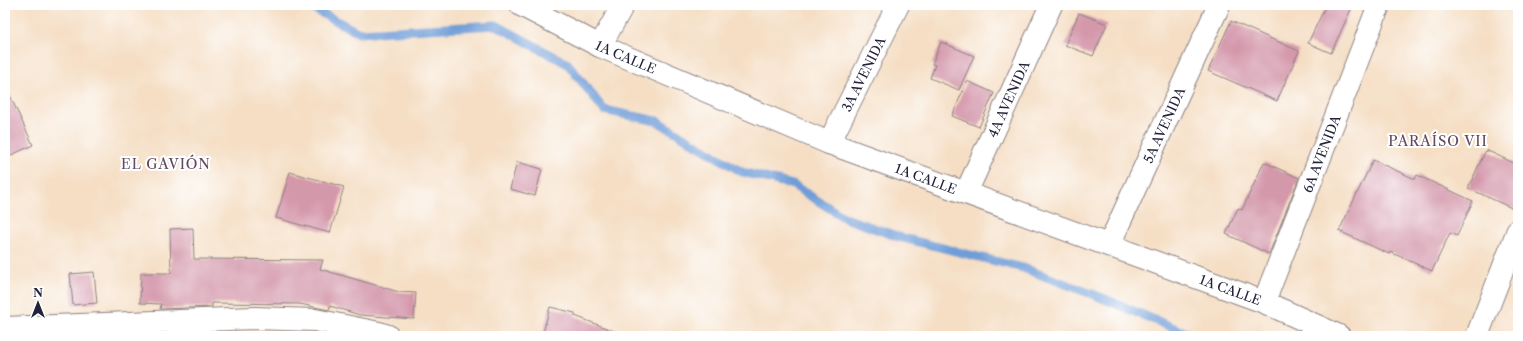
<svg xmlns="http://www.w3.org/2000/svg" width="1523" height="341" font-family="'Libre Caslon Text',serif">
  <rect width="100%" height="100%" fill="#fff"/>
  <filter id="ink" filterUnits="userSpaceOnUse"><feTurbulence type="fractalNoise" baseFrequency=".025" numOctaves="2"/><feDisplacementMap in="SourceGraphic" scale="8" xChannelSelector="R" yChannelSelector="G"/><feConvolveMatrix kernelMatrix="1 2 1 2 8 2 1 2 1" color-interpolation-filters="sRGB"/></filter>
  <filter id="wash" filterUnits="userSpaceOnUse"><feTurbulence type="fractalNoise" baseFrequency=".012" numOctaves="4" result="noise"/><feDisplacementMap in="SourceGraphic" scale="16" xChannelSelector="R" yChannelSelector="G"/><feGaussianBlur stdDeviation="0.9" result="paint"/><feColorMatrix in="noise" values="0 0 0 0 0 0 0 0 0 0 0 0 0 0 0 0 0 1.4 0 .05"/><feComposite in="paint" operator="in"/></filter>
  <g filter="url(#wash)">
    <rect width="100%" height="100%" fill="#f5dec4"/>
    <polygon fill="#72c98f" stroke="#4a7665" points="218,326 223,336 138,336 154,330"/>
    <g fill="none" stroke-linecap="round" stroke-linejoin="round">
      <polyline stroke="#6f9dd7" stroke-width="9" points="307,5 359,33 496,25 568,64 604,110 657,121 742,172 793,185 845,218 899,237 1023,268 1100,297 1193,336"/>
    </g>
    <g id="blocks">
      <g fill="#d498ab">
        <polygon points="1326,5 1353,5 1331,53 1308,43"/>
        <polygon points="1079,13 1107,24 1093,56 1065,45"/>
        <polygon points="1231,21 1299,51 1277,101 1208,71"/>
        <polygon points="941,42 974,56 959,90 930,78 935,65 932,64"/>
        <polygon points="967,81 994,93 979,127 952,116"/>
        <polygon points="5,85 33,145 5,158"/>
        <polygon points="1486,150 1518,165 1518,211 1468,188"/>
        <polygon points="1373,160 1415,179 1417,175 1473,201 1457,236 1450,233 1432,271 1390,252 1389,254 1339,231"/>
        <polygon points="517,162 542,169 535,196 510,189"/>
        <polygon points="1264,162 1299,178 1269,254 1226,234 1238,208 1242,210"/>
        <polygon points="290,172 344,187 330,233 276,218"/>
        <polygon points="193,228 194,259 323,260 320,269 399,292 416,293 414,319 360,315 330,306 329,310 300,304 212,303 212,307 160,309 161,304 140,303 141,273 171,273 170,229"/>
        <polygon points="94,272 97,303 73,305 70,274"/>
        <polygon points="550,307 575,313 575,316 622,334 622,336 542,336"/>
        <polygon points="211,332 211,336 160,336 160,334"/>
      </g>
    </g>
  </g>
  <g filter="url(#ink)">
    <use href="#blocks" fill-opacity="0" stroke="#8c8080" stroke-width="1"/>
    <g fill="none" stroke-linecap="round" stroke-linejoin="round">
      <defs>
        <g id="minor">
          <path id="s1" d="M521,5L600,46L829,143L1264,302L1339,336"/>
          <polyline points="600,46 623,5"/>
          <path id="s2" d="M829,143L898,5"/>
          <path id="s3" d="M966,193L1051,5"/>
          <path id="s4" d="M1109,245L1219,5"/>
          <path id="s5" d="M1264,302L1379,5"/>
          <polyline points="5,328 254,318 315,320 379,333 388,336"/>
          <polyline points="1477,336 1518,230"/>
        </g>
      </defs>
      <use href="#minor" stroke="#8c8080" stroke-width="24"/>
      <use href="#minor" stroke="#fff" stroke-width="22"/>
    </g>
  </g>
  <g text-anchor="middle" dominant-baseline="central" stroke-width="4" stroke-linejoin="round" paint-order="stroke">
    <g font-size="13" fill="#22223b" stroke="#fff">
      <text stroke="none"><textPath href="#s1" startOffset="117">1A CALLE</textPath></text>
      <text stroke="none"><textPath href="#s2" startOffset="77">3A AVENIDA</textPath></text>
      <text stroke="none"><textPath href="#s3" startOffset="103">4A AVENIDA</textPath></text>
      <text stroke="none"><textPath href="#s4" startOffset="132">5A AVENIDA</textPath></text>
      <text stroke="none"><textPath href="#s5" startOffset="159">6A AVENIDA</textPath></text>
      <text stroke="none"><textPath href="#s1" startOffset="441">1A CALLE</textPath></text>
      <text stroke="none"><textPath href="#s1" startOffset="765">1A CALLE</textPath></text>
    </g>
    <g font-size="14" letter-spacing="1" fill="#604b62" stroke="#fff">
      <text x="1438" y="141">PARAÍSO VII</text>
      <text x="166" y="164">EL GAVIÓN</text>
    </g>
  </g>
  <rect width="1523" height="341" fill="none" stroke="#fff" stroke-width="20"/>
  <g transform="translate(38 303)" stroke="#ffffff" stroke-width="3" paint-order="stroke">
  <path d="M0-3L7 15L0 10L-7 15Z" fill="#22223b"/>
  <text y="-6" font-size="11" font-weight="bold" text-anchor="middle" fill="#22223b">N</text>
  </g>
</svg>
